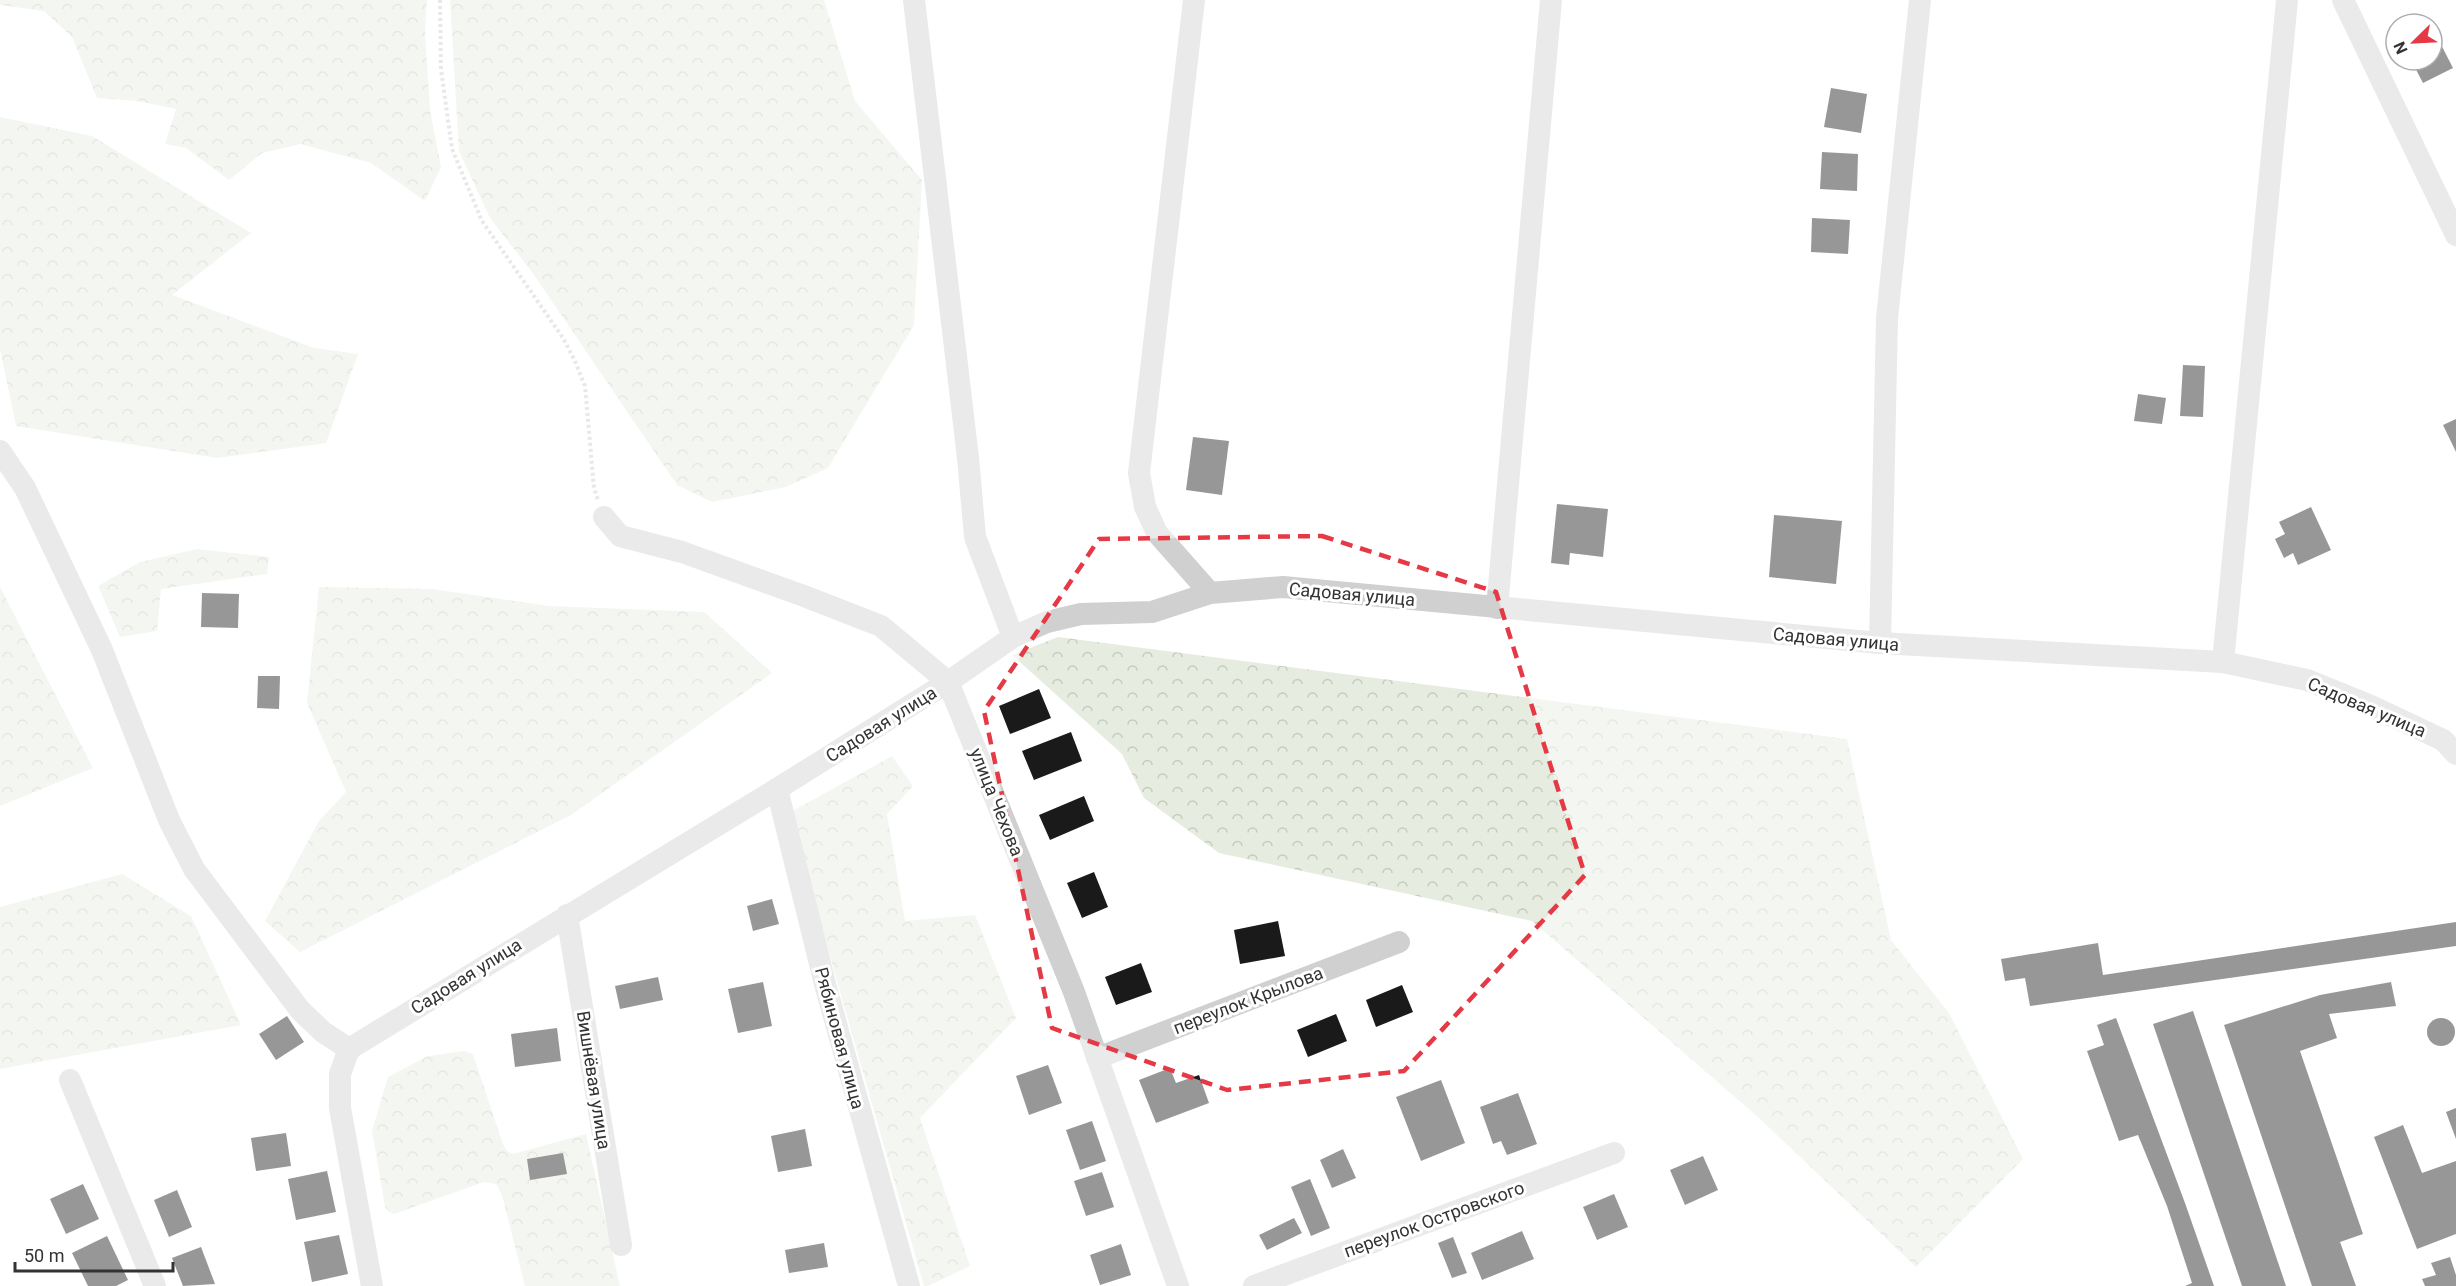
<svg xmlns="http://www.w3.org/2000/svg" width="2456" height="1286" font-family="Roboto,sans-serif">
  <defs>
    <pattern id="forest-crowns" width="20" height="18" patternUnits="userSpaceOnUse" patternTransform="scale(1.5)"><rect width="20" height="18" fill="#e6ecdf"/><path d="M2 6a3 3 0 1 1 6 0M12 15a3 3 0 1 1 6 0" fill="none" stroke="#c6cbc0"/></pattern>
  </defs>
  <rect width="100%" height="100%" fill="#fff"/>
  <g fill="url(#forest-crowns)">
    <polygon points="0,0 427,0 425,31 430,110 441,167 425,201 371,163 300,144 262,153 229,180 186,148 165,144 176,109 137,101 97,98 72,37 44,11 0,5"/>
    <polygon points="450,0 824,0 855,101 922,180 914,325 828,468 786,487 712,502 677,485 532,272 490,218 459,151"/>
    <polygon points="0,117 92,136 251,233 172,295 314,348 358,354 326,443 217,458 16,426 0,349"/>
    <polygon points="197,549 269,557 267,574 161,589 157,631 120,637 98,586 140,562"/>
    <polygon points="0,587 93,768 0,806"/>
    <polygon points="319,587 432,589 549,606 704,612 772,673 571,815 300,952 265,921 319,821 346,792 307,703"/>
    <polygon points="1058,637 1847,739 1891,940 1949,1013 2023,1159 1916,1267 1758,1117 1532,921 1219,853 1144,798 1122,754 1012,655"/>
    <polygon points="892,756 913,786 887,814 905,921 975,915 1016,1018 920,1118 970,1266 928,1286 924,1286 789,813"/>
    <polygon points="122,874 191,916 241,1025 0,1069 0,907"/>
    <polygon points="464,1051 473,1054 503,1144 507,1151 513,1154 586,1134 620,1286 525,1286 502,1195 496,1184 484,1182 394,1214 389,1212 385,1207 372,1131 388,1077 428,1056"/>
  </g>
  <g fill="#1a1a1a">
    <polygon points="2432,27 2453,68 2423,83 2411,60 2432,60"/>
    <polygon points="1831,88 1867,94 1861,133 1824,127"/>
    <polygon points="1822,152 1858,154 1857,191 1820,189"/>
    <polygon points="1812,218 1850,220 1848,254 1811,252"/>
    <polygon points="2183,365 2205,366 2203,417 2180,416"/>
    <polygon points="2138,394 2166,398 2162,424 2134,421"/>
    <polygon points="2456,419 2456,452 2443,425"/>
    <polygon points="1193,437 1229,441 1222,495 1186,490"/>
    <polygon points="1557,504 1608,509 1603,557 1570,553 1569,565 1551,563"/>
    <polygon points="2311,507 2331,550 2298,565 2293,553 2284,558 2275,539 2285,534 2279,522"/>
    <polygon points="1774,515 1842,521 1836,584 1769,577"/>
    <polygon points="202,593 239,594 238,628 201,627"/>
    <polygon points="258,676 280,676 279,709 257,708"/>
    <polygon points="1039,689 1051,718 1010,734 999,706"/>
    <polygon points="1071,732 1082,761 1034,780 1022,751"/>
    <polygon points="1084,796 1094,821 1050,840 1039,815"/>
    <polygon points="1094,872 1108,907 1082,918 1067,883"/>
    <polygon points="772,899 779,924 753,931 747,906"/>
    <polygon points="1278,921 1285,956 1240,964 1234,930"/>
    <polygon points="2456,922 2456,946 2030,1006 2025,978 2005,981 2001,959 2098,943 2103,975"/>
    <polygon points="1141,963 1152,992 1116,1005 1105,977"/>
    <polygon points="658,977 663,1000 620,1009 615,986"/>
    <polygon points="763,982 772,1026 738,1033 728,989"/>
    <polygon points="2391,982 2396,1006 2329,1014 2337,1038 2300,1051 2363,1234 2340,1242 2356,1286 2312,1286 2224,1025 2320,995"/>
    <polygon points="1402,985 1413,1012 1376,1027 1366,1000"/>
    <polygon points="2193,1011 2286,1286 2242,1286 2153,1024"/>
    <polygon points="1336,1014 1347,1041 1308,1057 1297,1030"/>
    <polygon points="287,1016 304,1042 276,1060 259,1034"/>
    <circle cx="2441" cy="1032" r="14"/>
    <polygon points="2116,1018 2185,1203 2214,1286 2185,1286 2192,1283 2167,1206 2138,1135 2119,1141 2087,1051 2104,1045 2097,1025"/>
    <polygon points="557,1028 561,1061 515,1067 511,1034"/>
    <polygon points="1048,1065 1062,1103 1029,1115 1016,1076"/>
    <polygon points="1170,1068 1176,1083 1199,1075 1209,1103 1156,1123 1139,1080"/>
    <polygon points="1441,1080 1465,1143 1421,1161 1396,1097"/>
    <polygon points="1518,1093 1537,1144 1507,1155 1501,1141 1493,1144 1480,1107"/>
    <polygon points="2456,1108 2456,1139 2446,1112"/>
    <polygon points="1092,1121 1106,1161 1080,1170 1066,1130"/>
    <polygon points="2403,1125 2422,1173 2456,1161 2456,1234 2417,1249 2374,1137"/>
    <polygon points="805,1129 812,1166 778,1172 771,1136"/>
    <polygon points="286,1133 291,1166 256,1171 251,1138"/>
    <polygon points="1343,1149 1356,1178 1332,1188 1320,1160"/>
    <polygon points="563,1153 567,1174 530,1180 527,1159"/>
    <polygon points="1703,1156 1718,1190 1685,1205 1670,1170"/>
    <polygon points="327,1171 336,1212 296,1220 288,1179"/>
    <polygon points="1102,1172 1114,1207 1086,1216 1074,1181"/>
    <polygon points="1310,1179 1330,1228 1311,1236 1291,1187"/>
    <polygon points="83,1184 99,1219 66,1234 50,1199"/>
    <polygon points="177,1190 192,1227 169,1237 154,1200"/>
    <polygon points="1614,1194 1628,1227 1597,1240 1583,1207"/>
    <polygon points="1294,1218 1302,1233 1267,1250 1259,1235"/>
    <polygon points="1522,1231 1534,1259 1482,1280 1471,1253"/>
    <polygon points="339,1235 348,1274 312,1282 304,1242"/>
    <polygon points="107,1236 128,1280 116,1286 88,1286 72,1253"/>
    <polygon points="1453,1237 1467,1273 1452,1278 1438,1243"/>
    <polygon points="824,1243 828,1267 789,1273 785,1250"/>
    <polygon points="1121,1244 1131,1275 1100,1285 1090,1255"/>
    <polygon points="201,1247 215,1284 183,1286 172,1258"/>
    <polygon points="2450,1257 2456,1275 2456,1286 2425,1286 2422,1279 2436,1275 2431,1263"/>
  </g>
  <g fill="none" stroke-linecap="round" stroke-linejoin="round">
    <polyline stroke="#cdcdcd" stroke-width="4" stroke-dasharray="3 3" stroke-linecap="butt" points="440,0 441,69 452,149 482,221 563,338 574,359 585,386 594,488 598,500"/>
    <g stroke="#d0d0d0" stroke-width="22">
      <polyline points="914,0 968,458 975,537 1013,637"/>
      <polyline points="1194,0 1139,473 1145,507 1157,533 1210,593"/>
      <polyline points="2343,0 2456,235"/>
      <polyline points="0,451 25,488 102,650 169,820 194,869 300,1010 323,1032 349,1049"/>
      <polyline points="604,517 620,536 682,552 804,596 881,626 948,682 1074,992 1178,1286"/>
      <polyline points="1497,608 1551,0"/>
      <polyline points="1880,643 1887,318 1920,0"/>
      <polyline points="2223,662 2287,0"/>
      <polyline points="777,789 825,984 909,1286"/>
      <polyline points="567,915 621,1245"/>
      <polyline points="349,1049 777,789 948,682 1013,637 1047,622 1081,614 1152,612 1210,593 1283,587 1880,643 2223,662 2307,680 2371,706 2443,740 2456,754"/>
      <polyline points="349,1049 340,1074 340,1108 372,1286"/>
      <polyline points="1097,1058 1399,942"/>
      <polyline points="70,1080 155,1286"/>
      <polyline points="1254,1286 1614,1153"/>
    </g>
  </g>
  <path d="M0 0H2456V1286H0ZM1322,536L1496,592L1585,875L1404,1071L1227,1090L1052,1028L984,711L1099,539Z" fill="#fff" fill-opacity=".55" fill-rule="evenodd"/>
  <path fill="none" stroke="#e63946" stroke-width="4.5" stroke-dasharray="12 8" stroke-linejoin="round" d="M1322,536L1496,592L1585,875L1404,1071L1227,1090L1052,1028L984,711L1099,539Z"/>
  <g text-anchor="middle" dominant-baseline="central" stroke-width="6" stroke-linejoin="round" paint-order="stroke">
    <g font-size="18" fill="#333" stroke="#fff">
      <text transform="translate(1352 594) rotate(5)">Садовая улица</text>
      <text transform="translate(1836 639) rotate(5)">Садовая улица</text>
      <text transform="translate(2367 707) rotate(23)">Садовая улица</text>
      <text transform="translate(881 724) rotate(-32)">Садовая улица</text>
      <text transform="translate(997 802) rotate(68)">улица Чехова</text>
      <text transform="translate(466 976) rotate(-32)">Садовая улица</text>
      <text transform="translate(1248 1000) rotate(-21)">переулок Крылова</text>
      <text transform="translate(840 1038) rotate(75)">Рябиновая улица</text>
      <text transform="translate(594 1080) rotate(81)">Вишнёвая улица</text>
      <text transform="translate(1434 1219) rotate(-20)">переулок Островского</text>
    </g>
  </g>
  <g transform="translate(2414 42) rotate(246)"><circle r="28" fill="#ffffff" stroke="#adadad" stroke-width="1.5"/>
  <path d="M0-4.5L10 22L0 15L-10 22Z" fill="#e63946"/>
  <text y="-9" font-size="16" font-weight="bold" text-anchor="middle" fill="#333333">N</text>
  </g>
  <path d="M15 1262v9h158v-9" fill="none" stroke="#333333" stroke-width="3"/>
  <text x="24" y="1262" font-size="18" fill="#333333" stroke="#ffffff" stroke-width="4.5" paint-order="stroke">50 m</text>
</svg>
